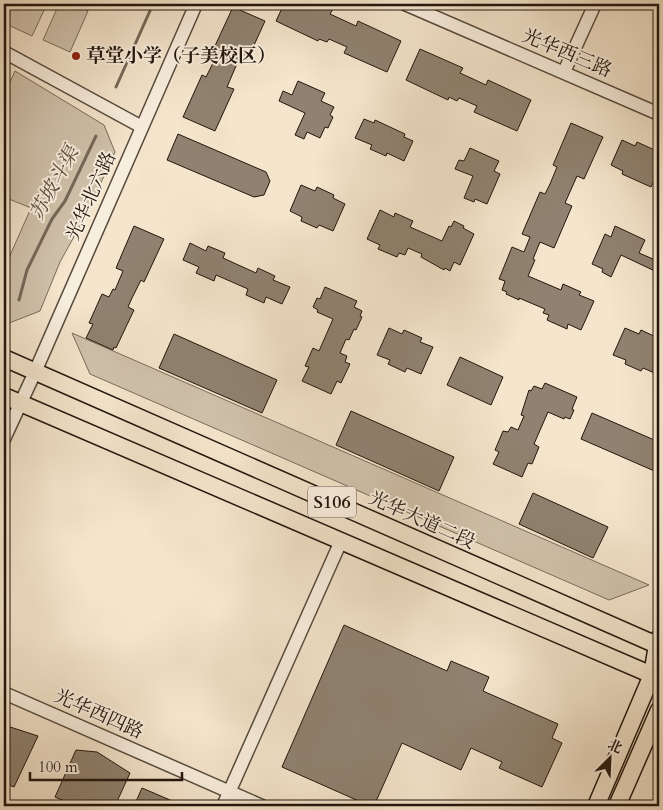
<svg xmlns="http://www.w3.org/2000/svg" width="663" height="810" font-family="Cardo,'Noto Serif SC',serif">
  <rect width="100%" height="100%" fill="#f4e5cc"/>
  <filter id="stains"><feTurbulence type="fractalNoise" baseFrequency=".004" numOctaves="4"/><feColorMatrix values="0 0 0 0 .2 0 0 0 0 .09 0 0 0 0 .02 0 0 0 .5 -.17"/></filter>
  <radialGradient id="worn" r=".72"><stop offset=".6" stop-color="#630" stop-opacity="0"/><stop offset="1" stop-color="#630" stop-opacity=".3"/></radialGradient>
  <g fill="#d0c2ac" stroke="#796c5c">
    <polygon points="13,4 47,4 32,36 4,23"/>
    <polygon points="59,4 71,4 88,11 70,52 43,40"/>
    <polygon points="15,71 104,125 115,152 86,215 60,262 40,311 4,325 4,269 31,208 4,197 4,95"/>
    <polygon points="72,333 649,585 609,600 90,374"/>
  </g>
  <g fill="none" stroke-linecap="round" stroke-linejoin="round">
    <g stroke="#756859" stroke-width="3">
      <polyline points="116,87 153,4"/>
      <polyline points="19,300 27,270 52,219 65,201 96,136"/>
    </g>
  </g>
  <g fill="#8f8270" stroke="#22160d">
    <polygon points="284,4 321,4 333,9 330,14 356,26 358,21 401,41 387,72 344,53 347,47 329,39 327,42 319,39 318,41 276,21"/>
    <polygon points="233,7 265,21 246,63 239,59 227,87 234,89 215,131 183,117 202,75 206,77 211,67 219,50 214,48"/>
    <polygon points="420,49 463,68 460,73 486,85 488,80 531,100 517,131 474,112 477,106 466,101 459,98 457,101 449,97 448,100 406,80"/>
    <polygon points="298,81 325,93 321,101 334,107 330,115 333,117 328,128 325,127 320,138 307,132 304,139 295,135 305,113 279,101 283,91 292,95"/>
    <polygon points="364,119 374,123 375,120 405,134 404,137 413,141 404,161 387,153 386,156 370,149 372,145 355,138"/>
    <polygon points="571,123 603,137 584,179 577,176 565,203 572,206 554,248 540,242 533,259 535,260 528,276 561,290 563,284 581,292 579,295 594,301 581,330 568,324 567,329 547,320 549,315 543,313 545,309 519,298 519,300 506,294 507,292 502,290 505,281 499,279 512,247 524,252 530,237 522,234 540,192 545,194 550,184 557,167 553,165"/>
    <polygon points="178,134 266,172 270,181 264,195 254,197 167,160"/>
    <polygon points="622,140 635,146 637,142 659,152 659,183 654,181 651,187 622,174 623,171 611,165"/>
    <polygon points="470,148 499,161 494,171 500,174 487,204 475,199 474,202 464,198 473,176 455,169 459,160 464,161"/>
    <polygon points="301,185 315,191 317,187 334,195 333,198 345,204 333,231 319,225 317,228 301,221 302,217 290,211"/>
    <polygon points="380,210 394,217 395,213 413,221 410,227 442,241 449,226 451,227 454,221 464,226 463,228 474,234 460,265 454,262 450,271 445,268 444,270 421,257 422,254 408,248 405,255 399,253 397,257 378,249 380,245 367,239"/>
    <polygon points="134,226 164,239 144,282 141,280 132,298 128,307 134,310 116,348 114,347 113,350 86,338 93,324 89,323 102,294 109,297 113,289 115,290 123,271 116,268"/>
    <polygon points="615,226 645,240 639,253 653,259 659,247 659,273 621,255 611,277 602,272 603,269 592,264 605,234 611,237"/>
    <polygon points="190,243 206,251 208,246 225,253 223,258 256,273 258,268 275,276 273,280 290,287 282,304 266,297 264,303 246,295 248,289 216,275 214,281 196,273 199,267 183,260"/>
    <polygon points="325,287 357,301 354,307 362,311 360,316 362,317 356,330 354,329 349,340 346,339 340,353 347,356 345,362 350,364 341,383 337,381 331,394 302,381 309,367 305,366 313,348 319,351 333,319 317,312 318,310 313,307 317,298 320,299"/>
    <polygon points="389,328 402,334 404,330 422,338 420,342 433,347 421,374 407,368 405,372 388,364 390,360 377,355"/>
    <polygon points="625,328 639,334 641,330 658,338 656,342 659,343 659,370 657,374 643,368 641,371 625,364 626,360 613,355"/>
    <polygon points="174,334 277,380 262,413 159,368"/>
    <polygon points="460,357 503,377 491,405 447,385"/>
    <polygon points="545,383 577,397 572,409 574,410 570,419 565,417 564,419 548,412 534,444 539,447 532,464 528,463 522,477 493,464 499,452 495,450 503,431 508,432 511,427 518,430 524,416 521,415 529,390 531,391 534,386 542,389"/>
    <polygon points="351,411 454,457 439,491 336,445"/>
    <polygon points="592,413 659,442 659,473 581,439"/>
    <polygon points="533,493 608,527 593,558 519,524"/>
    <polygon points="344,625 447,671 451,661 489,677 483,691 558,724 552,738 562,743 542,787 499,768 502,762 471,748 461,770 402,743 374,806 370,806 282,767"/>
    <polygon points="4,725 38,736 14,787 4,783"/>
    <polygon points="76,750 97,752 130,773 115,806 76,806 55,797"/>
    <polygon points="142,788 184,806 134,806"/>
  </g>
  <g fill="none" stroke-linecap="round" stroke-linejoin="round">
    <defs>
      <g id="minor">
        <polyline points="405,4 659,114"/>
        <polyline points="4,52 142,127"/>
        <polyline points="564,72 595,4"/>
        <polyline points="4,439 35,372 196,4"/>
        <polyline points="4,693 262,806"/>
        <polyline points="223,806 341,541"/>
      </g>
      <g id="major">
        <polyline points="4,358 659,646"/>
        <polyline points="4,396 659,678"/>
        <polyline points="596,806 652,675 657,645 659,638"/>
        <polyline points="617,806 659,710"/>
      </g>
    </defs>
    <use href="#minor" stroke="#564a3d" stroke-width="15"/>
    <use href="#major" stroke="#22160d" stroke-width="19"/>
    <use href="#minor" stroke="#f8eede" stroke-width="12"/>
    <use href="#major" stroke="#f4e5cc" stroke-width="16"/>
  </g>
  <circle fill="#8f2418" stroke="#f8eede" stroke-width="2" cx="76" cy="56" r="5"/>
  <g text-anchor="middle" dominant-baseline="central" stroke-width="4" stroke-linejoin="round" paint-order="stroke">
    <rect fill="#f8eede" stroke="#62574c" stroke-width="1" x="308" y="486.5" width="48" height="31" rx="4"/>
    <g font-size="18" font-weight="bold" fill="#22160d">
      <text x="332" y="502">S106</text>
    </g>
    <g font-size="19" fill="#22160d" stroke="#f8eede">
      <text transform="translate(567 53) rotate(23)">光华西三路</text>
      <text transform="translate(91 196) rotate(-66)">光华北六路</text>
      <text transform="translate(422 520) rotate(24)">光华大道二段</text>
      <text transform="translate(99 714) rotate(24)">光华西四路</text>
    </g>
    <g font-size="19" font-weight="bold" fill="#22160d" stroke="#f8eede" text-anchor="start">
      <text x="86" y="56">草堂小学（子美校区）</text>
    </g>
    <g font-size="20" font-style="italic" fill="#5a4d3f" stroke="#f8eede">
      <text transform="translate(54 183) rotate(-62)">苏坡斗渠</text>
    </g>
  </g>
  <rect width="663" height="810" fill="none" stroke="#f4e5cc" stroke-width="20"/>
  <rect x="5" y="5" width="653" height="800" fill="none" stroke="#22160d" stroke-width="2.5"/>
  <rect x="10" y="10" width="643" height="790" fill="none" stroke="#22160d"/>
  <g transform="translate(610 758) rotate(24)" stroke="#f8eede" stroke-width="4" paint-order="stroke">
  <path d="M0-4L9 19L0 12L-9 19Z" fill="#22160d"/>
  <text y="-8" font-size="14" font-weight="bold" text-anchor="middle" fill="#22160d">北</text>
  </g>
  <path d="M30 772v8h152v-8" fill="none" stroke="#22160d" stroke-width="2.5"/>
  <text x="38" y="772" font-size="15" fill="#22160d" stroke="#f8eede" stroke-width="4" paint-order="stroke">100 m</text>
  <rect width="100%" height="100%" filter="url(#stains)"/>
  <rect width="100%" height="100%" fill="url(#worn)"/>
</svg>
